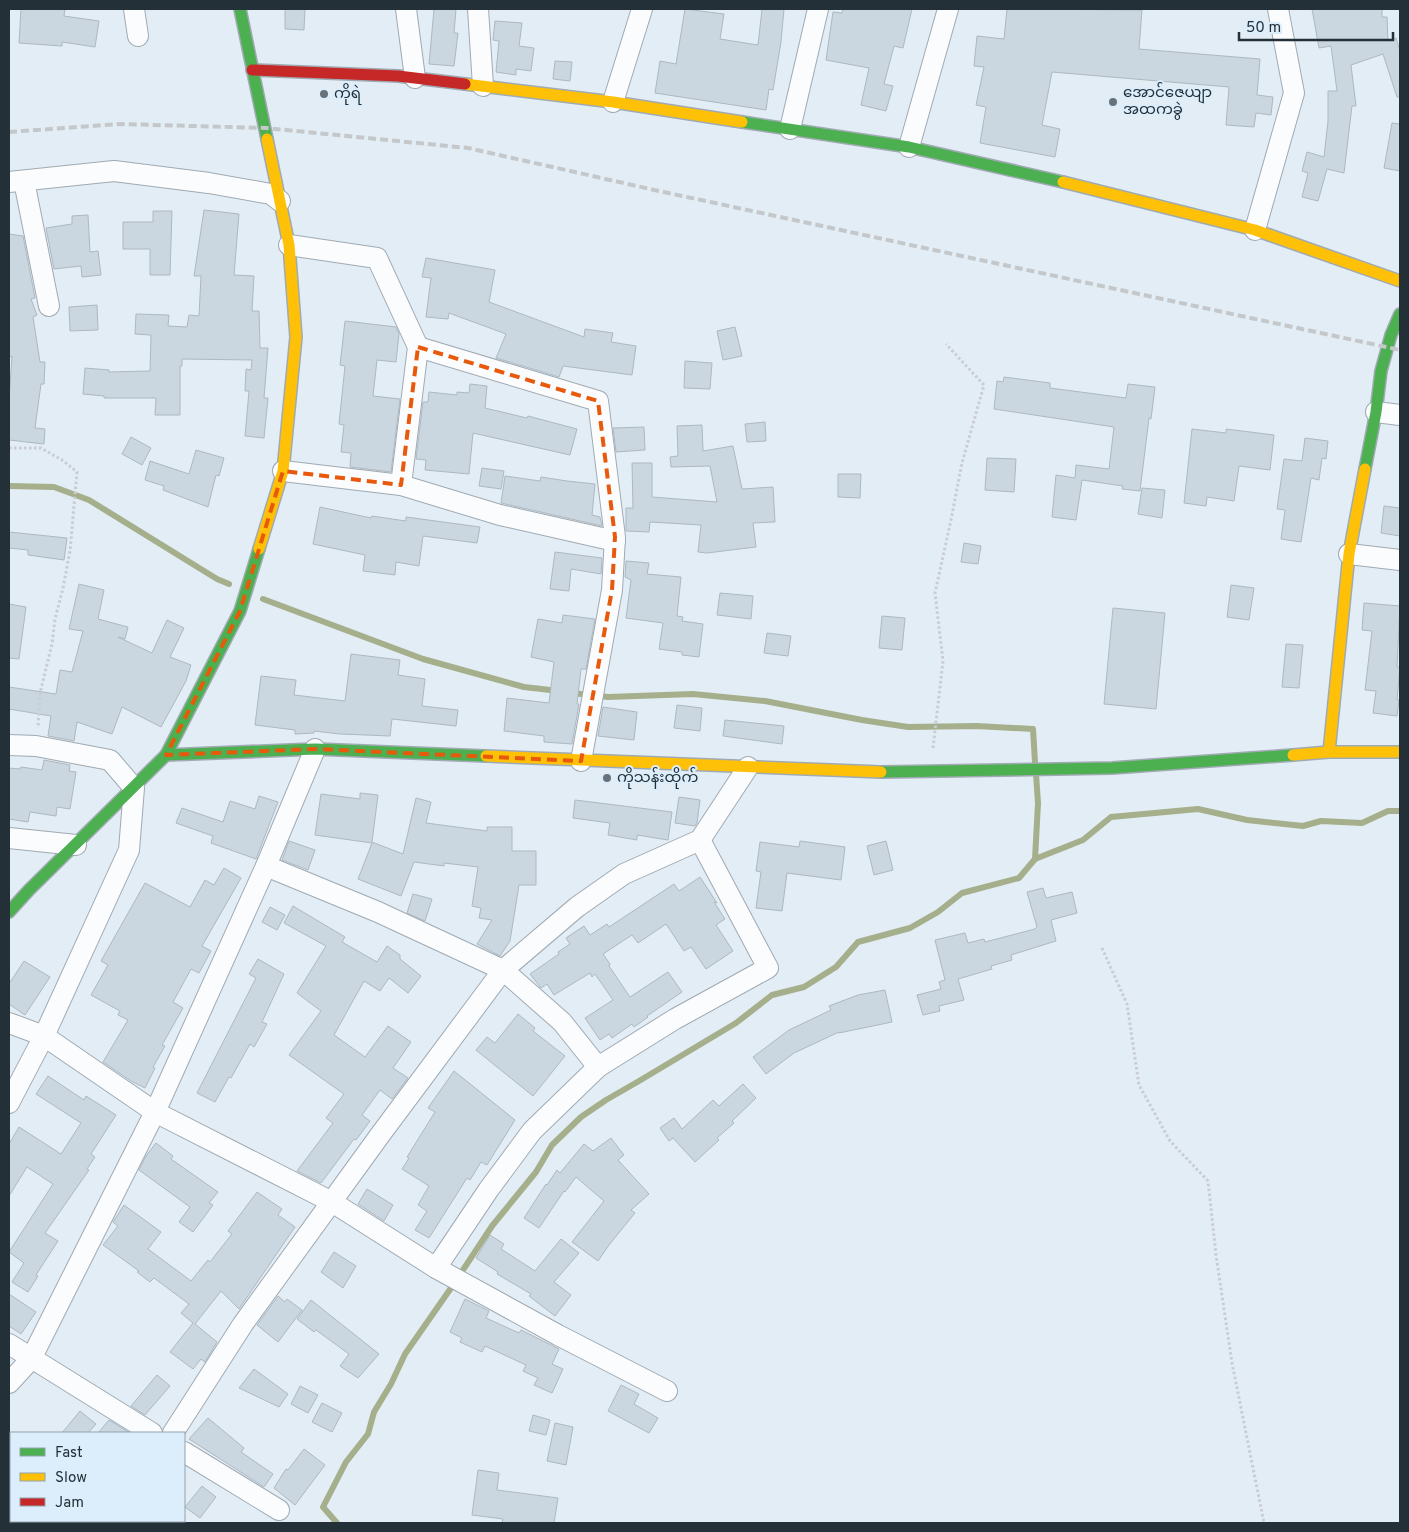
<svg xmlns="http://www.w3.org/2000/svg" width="1409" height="1532" font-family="Overpass,'Noto Sans Myanmar',sans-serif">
  <rect width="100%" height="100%" fill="#e3edf5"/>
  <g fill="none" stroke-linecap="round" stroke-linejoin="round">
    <g stroke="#a5af8b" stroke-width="6">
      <polyline points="9,486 54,487 89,500 217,579 229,584"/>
      <polyline points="263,599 423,659 524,687 559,691"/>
      <polyline points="572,693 608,697 693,694 765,701 862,720 908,727 976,726 1033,729 1035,762"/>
      <polyline points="1035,859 1038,803 1036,774"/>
      <polyline points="459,1276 492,1226 536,1172 552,1145 581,1117 606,1100 639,1081 736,1023 772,995 804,987 836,967 858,942 910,928 938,912 962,893 1019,878 1035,859 1083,840 1111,817 1198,809 1247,820 1303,826 1321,821 1362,823 1388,811 1400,811"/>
      <polyline points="337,1523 323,1507 346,1462 368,1434 374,1412 391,1384 405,1354 451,1288"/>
    </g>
  </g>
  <g fill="#cad6e0" stroke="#aeb8bf">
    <polygon points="21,9 65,9 64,16 99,21 95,47 62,42 62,46 19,43"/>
    <polygon points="285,9 305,9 304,30 285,29"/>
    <polygon points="434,9 456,9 454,33 458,33 454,66 429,64"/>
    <polygon points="685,9 724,14 720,39 758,45 762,9 784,9 781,42 773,90 769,89 766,110 655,93 660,61 676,64"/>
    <polygon points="843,9 912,9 903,48 894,46 884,84 893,86 886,111 861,105 869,68 826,60 833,12 842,13"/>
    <polygon points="1007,9 1142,10 1139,49 1260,59 1257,95 1273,97 1271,115 1256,113 1254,127 1226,125 1229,87 1052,72 1042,125 1060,129 1055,157 980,143 986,107 976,105 984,67 974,66 977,36 1004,39"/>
    <polygon points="1312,9 1382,9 1382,17 1387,17 1388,41 1396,38 1400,51 1400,97 1397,97 1383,54 1351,65 1356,106 1352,106 1344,173 1327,169 1318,201 1302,197 1308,173 1302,171 1307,152 1324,157 1328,121 1328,91 1337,91 1331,46 1319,48"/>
    <polygon points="495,21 522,23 519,46 534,48 531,71 516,69 516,75 496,72 499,41 493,40"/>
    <polygon points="555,61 572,62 570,81 553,79"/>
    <polygon points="1392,123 1400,124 1400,171 1384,168"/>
    <polygon points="204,210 239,214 234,275 254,276 252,311 259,311 260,348 268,348 264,398 268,398 264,438 245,436 249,391 245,391 246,369 251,370 252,360 182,359 182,366 180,366 180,415 155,415 156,398 104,398 104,396 83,394 85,368 109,370 109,372 150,371 151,335 135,334 136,314 169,315 168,326 187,327 189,315 199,316 201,276 194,276"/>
    <polygon points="153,211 172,211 170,275 150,275 150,249 123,249 123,222 153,222"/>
    <polygon points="88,215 90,252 98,251 101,275 82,277 81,266 54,269 46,228 72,224 72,216"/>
    <polygon points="9,234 23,236 35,298 31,299 37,315 33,317 40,362 45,362 44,384 41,384 35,428 45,429 44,444 9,440 9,401 12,356 9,357"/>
    <polygon points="426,258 495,270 489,302 584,337 585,329 613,333 611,342 636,346 632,375 563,366 559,377 496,358 506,334 449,313 448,319 426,317 431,278 422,277"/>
    <polygon points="97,305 98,330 70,331 69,307"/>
    <polygon points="345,321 396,327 399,334 396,362 377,360 373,396 400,399 391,472 350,467 351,453 341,452 344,425 339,424 345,366 340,365"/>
    <polygon points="735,327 742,356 723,360 717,331"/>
    <polygon points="685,361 712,363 710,389 684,388"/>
    <polygon points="1004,377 1050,383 1050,388 1126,398 1128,384 1155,387 1151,419 1149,418 1140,491 1122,489 1123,486 1082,480 1076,520 1052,517 1056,475 1075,478 1076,465 1109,469 1114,427 994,409 997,381 1003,382"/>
    <polygon points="470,384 487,386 485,408 527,418 528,416 577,429 570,455 473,433 469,474 425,470 426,460 416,459 423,402 428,402 429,392 457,395 457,392 469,393"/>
    <polygon points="765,422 766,441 747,442 745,424"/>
    <polygon points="702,425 703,451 733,446 742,489 773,487 775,522 753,523 756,547 707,553 698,552 701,525 650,522 649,532 626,531 626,508 633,508 632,463 652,463 652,497 717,502 710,466 671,467 670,457 678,456 677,426"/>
    <polygon points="644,427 645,450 616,452 613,428"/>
    <polygon points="1192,429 1226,433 1226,429 1274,435 1270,470 1239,466 1234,501 1207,497 1206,506 1184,503"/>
    <polygon points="131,437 151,448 142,465 122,454"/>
    <polygon points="1305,438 1328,441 1326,459 1322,458 1319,480 1311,478 1301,542 1281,539 1285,510 1277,509 1284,459 1302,461"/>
    <polygon points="196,450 224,458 219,476 216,475 208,507 163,490 164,486 145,480 150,461 189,474"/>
    <polygon points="987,458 1016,459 1014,492 985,490"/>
    <polygon points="482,468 504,471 501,489 479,486"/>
    <polygon points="838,474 861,474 860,498 838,497"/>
    <polygon points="505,476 540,481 541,477 567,481 595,484 592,515 600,517 602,526 501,503"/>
    <polygon points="1142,488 1165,490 1162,518 1138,514"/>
    <polygon points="1384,506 1400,508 1400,536 1381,533"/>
    <polygon points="320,507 371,518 372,516 406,521 406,517 480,527 477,543 423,536 419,566 396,562 395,575 363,571 365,555 313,544"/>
    <polygon points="9,532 67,538 64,560 28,555 28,550 9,548"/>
    <polygon points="964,543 981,546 978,564 961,562"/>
    <polygon points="555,552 602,558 601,574 571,569 569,591 550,589"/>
    <polygon points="626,561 649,563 647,574 681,577 677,616 683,617 682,621 703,624 699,657 682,655 682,652 659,649 663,623 626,618 631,580 625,577"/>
    <polygon points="79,584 104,590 98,619 128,627 125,639 118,637 152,653 167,620 184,628 170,657 191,665 186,681 161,727 122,707 112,734 77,722 74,741 48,736 51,716 9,709 9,687 56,694 60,670 72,672 83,631 69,629"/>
    <polygon points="1231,585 1254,588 1249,620 1227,617"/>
    <polygon points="720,593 753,596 751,619 717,615"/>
    <polygon points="1364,603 1400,606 1397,667 1400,667 1397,700 1399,700 1397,716 1373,713 1376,691 1365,690 1372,631 1362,630"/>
    <polygon points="9,604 26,607 19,659 9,658"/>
    <polygon points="1113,608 1165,613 1156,709 1104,704"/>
    <polygon points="563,615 595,619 586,669 581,669 577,704 579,704 572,744 544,742 544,736 504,731 507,698 549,703 554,662 531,657 538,619 562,623"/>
    <polygon points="882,616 905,618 902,650 879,648"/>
    <polygon points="767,633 791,636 788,656 764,653"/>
    <polygon points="1286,644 1303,645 1299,688 1282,687"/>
    <polygon points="351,654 400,660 398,675 425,679 422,706 458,710 456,726 392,719 390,736 340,734 314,731 314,733 295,734 295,730 255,725 261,676 296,680 294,695 345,701"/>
    <polygon points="677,705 702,708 700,731 674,728"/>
    <polygon points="603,707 637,712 634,740 598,736"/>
    <polygon points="725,720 784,726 782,744 723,736"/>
    <polygon points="44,760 70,765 69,771 76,772 70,809 57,807 56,816 30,812 28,822 9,819 9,768 20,769 21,767 42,770"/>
    <polygon points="360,793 378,795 372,842 403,854 416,798 431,802 426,823 487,831 487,827 512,827 512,851 536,851 536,885 519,885 510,941 500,956 477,944 492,920 479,918 481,908 472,906 478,867 444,863 444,866 414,862 401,896 358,879 372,843 315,835 321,794 360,799"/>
    <polygon points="259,796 278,802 256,859 211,843 213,836 176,823 182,808 223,822 230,801 255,809"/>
    <polygon points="679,797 700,800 697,823 695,826 675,823"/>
    <polygon points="575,800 672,812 668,840 637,835 637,840 608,835 610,823 573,818"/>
    <polygon points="289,841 315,850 308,870 282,860"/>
    <polygon points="800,841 845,847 841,880 787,873 782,911 756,908 761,872 756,871 760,842 799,847"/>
    <polygon points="886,841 893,870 874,875 867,846"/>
    <polygon points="224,868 241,878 202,946 211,951 199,973 191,969 173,1002 183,1008 162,1045 165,1046 153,1067 155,1068 145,1088 131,1081 103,1062 128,1020 118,1015 120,1011 91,995 108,965 101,961 145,883 190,907 205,880 214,885"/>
    <polygon points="700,877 717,903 714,902 725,919 716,925 733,951 706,969 691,947 684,951 666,924 638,943 632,935 603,954 610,964 609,966 630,997 668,972 682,992 647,1016 648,1017 634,1027 632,1024 612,1038 609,1034 600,1040 585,1018 613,1000 595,974 592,977 590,973 554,995 547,984 541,988 530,974 559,954 558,952 570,944 566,938 584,926 590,935 607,924 609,927 674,884 679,891"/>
    <polygon points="1043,888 1046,898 1072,892 1077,913 1051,920 1056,941 1011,955 1012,960 991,966 992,969 958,979 964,1000 939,1006 940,1011 923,1015 917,995 941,989 939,982 945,980 935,940 965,933 968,943 984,939 985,942 1035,929 1037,927 1027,892"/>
    <polygon points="413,894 432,899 425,921 407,913"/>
    <polygon points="293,906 345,937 342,942 377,962 387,946 400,955 400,959 421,976 408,993 389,978 380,991 364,981 334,1035 365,1057 388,1026 411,1042 393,1068 408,1078 392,1099 380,1090 362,1115 370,1121 356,1140 354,1139 321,1183 297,1171 333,1123 326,1118 344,1094 289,1055 321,1011 297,993 326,946 284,923"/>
    <polygon points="270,907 285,915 277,930 262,922"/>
    <polygon points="258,959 284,974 262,1022 267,1024 254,1047 250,1044 231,1078 229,1077 215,1102 197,1093 256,978 249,974"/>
    <polygon points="24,961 50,977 25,1015 9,1004 9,984"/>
    <polygon points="885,990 892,1022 839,1033 839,1032 794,1053 766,1074 753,1057 789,1030 831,1010 829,1006 858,995"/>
    <polygon points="518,1014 535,1028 533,1031 565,1056 533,1096 476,1050 487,1037 495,1043"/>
    <polygon points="454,1071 515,1120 487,1165 481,1162 470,1180 467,1178 429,1238 415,1230 427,1211 418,1205 429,1186 402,1169 409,1158 407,1157 435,1112 428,1108"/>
    <polygon points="48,1076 84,1100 86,1096 116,1115 91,1154 95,1157 87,1169 89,1170 45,1233 58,1241 36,1275 38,1276 28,1292 12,1282 24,1263 9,1252 53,1184 27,1167 9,1196 9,1144 19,1127 61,1154 81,1123 36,1094"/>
    <polygon points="743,1084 756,1098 732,1121 734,1123 717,1138 719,1140 695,1162 673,1138 669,1141 660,1128 674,1118 682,1129 713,1100 719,1106"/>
    <polygon points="611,1138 624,1155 618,1160 649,1194 631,1210 635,1213 609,1245 598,1261 572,1242 604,1201 576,1177 565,1192 564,1191 539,1228 524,1218 546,1184 547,1185 557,1170 560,1173 584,1144 593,1151"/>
    <polygon points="156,1143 173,1156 171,1159 218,1192 209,1203 213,1205 193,1232 179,1222 190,1207 139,1170 146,1156"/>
    <polygon points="367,1189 393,1205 384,1221 358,1204"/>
    <polygon points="257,1192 282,1209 278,1215 295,1227 239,1309 221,1291 195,1324 217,1342 205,1362 201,1359 193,1369 170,1352 193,1323 181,1313 189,1304 154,1278 150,1282 137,1272 139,1271 103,1245 118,1226 113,1222 124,1205 161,1232 148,1249 191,1281 208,1260 210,1262 232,1234 228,1231"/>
    <polygon points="490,1235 504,1244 501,1249 535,1271 561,1239 579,1253 554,1282 571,1295 555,1316 529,1296 531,1294 497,1274 498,1272 476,1258"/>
    <polygon points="334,1252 356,1266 343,1288 321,1272"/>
    <polygon points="9,1294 36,1312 21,1334 9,1326"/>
    <polygon points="278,1296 285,1302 287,1299 302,1310 278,1342 257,1325"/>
    <polygon points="465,1299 489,1311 486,1318 519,1333 521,1330 559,1349 552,1364 563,1369 552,1393 534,1385 538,1378 523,1371 526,1365 485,1346 482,1352 460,1342 462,1338 450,1332"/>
    <polygon points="311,1300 379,1354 358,1378 340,1366 349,1354 316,1330 314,1332 297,1319"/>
    <polygon points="254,1369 288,1394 279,1407 239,1388"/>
    <polygon points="157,1375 170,1386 145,1415 131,1406"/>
    <polygon points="621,1385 639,1394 634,1404 658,1418 649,1433 608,1411"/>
    <polygon points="300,1386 318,1395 308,1413 291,1404"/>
    <polygon points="322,1403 342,1413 332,1432 312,1422"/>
    <polygon points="80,1411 96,1424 88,1433 62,1433"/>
    <polygon points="533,1415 550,1420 546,1435 529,1431"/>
    <polygon points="208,1418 244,1448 241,1452 273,1474 264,1487 189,1439"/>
    <polygon points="109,1420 130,1433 98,1433"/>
    <polygon points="555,1423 573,1427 566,1465 547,1461"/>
    <polygon points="304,1449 325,1465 295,1505 274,1488 286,1469 288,1470"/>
    <polygon points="478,1470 499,1473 497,1490 558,1498 554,1523 502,1523 503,1519 472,1515"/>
    <polygon points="202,1486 216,1497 200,1518 185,1507"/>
  </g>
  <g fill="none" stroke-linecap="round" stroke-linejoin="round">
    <defs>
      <g id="street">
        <polyline points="134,9 138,36"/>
        <polyline points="406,9 415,78"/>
        <polyline points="478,9 483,86"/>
        <polyline points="613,102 642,9"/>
        <polyline points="790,129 818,9"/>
        <polyline points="909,147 948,9"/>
        <polyline points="24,181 49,306"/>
        <polyline points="9,182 114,171 209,183 271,194 280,201"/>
        <polyline points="1255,230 1294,93 1278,9"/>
        <polyline points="289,245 377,258 418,347 401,485"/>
        <polyline points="418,347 598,401 615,537 612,590 581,761"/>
        <polyline points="1376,412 1400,415"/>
        <polyline points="283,471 401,485 500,515 615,541"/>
        <polyline points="1349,554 1400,560"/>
        <polyline points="9,745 36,746 110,760 134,788 129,850 44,1036 9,1103"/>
        <polyline points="9,838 76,845"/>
        <polyline points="266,866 378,912 503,970 562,1022 598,1067"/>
        <polyline points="9,1023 44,1036 155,1112 332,1202 436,1268 558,1335 667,1391"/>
        <polyline points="436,1268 489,1189 532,1131 598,1067 675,1019 768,968 700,840"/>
        <polyline points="9,1344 152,1433"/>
        <polyline points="9,1383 31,1359 155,1112 266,866 315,749"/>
        <polyline points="173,1433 243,1324 380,1135 503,970 577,907 624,874 700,840 748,767"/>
        <polyline points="184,1452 279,1510"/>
        <polyline points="115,1523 116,1521"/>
      </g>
      <g id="fast">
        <polyline points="240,9 267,139"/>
        <polyline points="742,122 909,147 1063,182"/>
        <polyline points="1365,469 1376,412 1381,371 1391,335 1400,314"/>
        <polyline points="166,755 315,749 486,756"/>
        <polyline points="881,772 1112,768 1293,755"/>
        <polyline points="9,912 29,890 166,755 240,611 259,549"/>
      </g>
      <g id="slow">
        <polyline points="465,84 613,102 742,122"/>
        <polyline points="1063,182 1255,230 1400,281"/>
        <polyline points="259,549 283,471 296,337 289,245 267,139"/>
        <polyline points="1329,752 1349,554 1365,469"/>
        <polyline points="1293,755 1329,752 1400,752"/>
        <polyline points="486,756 881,772"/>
      </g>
      <polyline id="jam" points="252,70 398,76 465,84"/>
    </defs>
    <use href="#street" stroke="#a0aab2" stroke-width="22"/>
    <use href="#fast" stroke="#a0aab2" stroke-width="14"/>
    <use href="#slow" stroke="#a0aab2" stroke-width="14"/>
    <use href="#jam" stroke="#a0aab2" stroke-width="14"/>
    <g stroke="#c9ccd0" stroke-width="3" stroke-dasharray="2.5 2.5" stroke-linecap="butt">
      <polyline points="9,448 41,448 62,460 77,472 70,551 63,588 55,619 52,644 40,693 38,728"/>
      <polyline points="933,748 943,661 935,593 951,520 962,463 984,385 946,344"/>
      <polyline points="1102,948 1127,1004 1139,1085 1170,1141 1208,1181 1216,1255 1232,1363 1264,1523"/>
    </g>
    <use href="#street" stroke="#fbfcfe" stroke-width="20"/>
    <use href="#fast" stroke="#4caf50" stroke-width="11"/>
    <use href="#slow" stroke="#ffc107" stroke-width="11"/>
    <use href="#jam" stroke="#c62828" stroke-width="11"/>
    <polyline stroke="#c4c8ca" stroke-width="4" stroke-dasharray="8 4" stroke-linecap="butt" points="9,132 119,124 266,128 468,148 659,191 1400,350"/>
  </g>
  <path fill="none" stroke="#e8590c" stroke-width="4" stroke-dasharray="10 6" stroke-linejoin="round" d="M418,347L598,401L615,537L612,590L581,761L315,749L166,755L240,611L283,471L401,485Z"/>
  <g fill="#67727a" stroke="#dceefc" stroke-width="2">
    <circle cx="324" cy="94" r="5"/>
    <circle cx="1113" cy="102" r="5"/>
    <circle cx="607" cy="778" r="5"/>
  </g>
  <g text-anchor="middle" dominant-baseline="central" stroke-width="4" stroke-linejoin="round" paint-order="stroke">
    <g font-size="15" fill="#243038" stroke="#dceefc" text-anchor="start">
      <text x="1123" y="93">အောင်ဇေယျာ<tspan x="1123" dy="17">အထကခွဲ</tspan></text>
      <text x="334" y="94">ကိုရဲ</text>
      <text x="617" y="778">ကိုသန်းထိုက်</text>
    </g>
  </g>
  <rect width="1409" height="1532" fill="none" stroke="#243038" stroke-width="20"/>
  <rect x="10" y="1432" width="175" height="90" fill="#dceefc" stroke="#92a2ae"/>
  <rect x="20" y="1448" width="25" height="8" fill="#4caf50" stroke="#92a2ae"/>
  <text x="55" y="1457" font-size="15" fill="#243038">Fast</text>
  <rect x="20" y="1473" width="25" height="8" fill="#ffc107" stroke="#92a2ae"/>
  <text x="55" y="1482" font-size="15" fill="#243038">Slow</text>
  <rect x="20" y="1498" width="25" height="8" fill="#c62828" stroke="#92a2ae"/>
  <text x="55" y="1507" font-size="15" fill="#243038">Jam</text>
  <path d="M1239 32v8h154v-8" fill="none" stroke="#243038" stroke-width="2.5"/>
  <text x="1246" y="32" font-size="15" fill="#243038" stroke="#dceefc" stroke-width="4" paint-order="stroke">50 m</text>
</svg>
